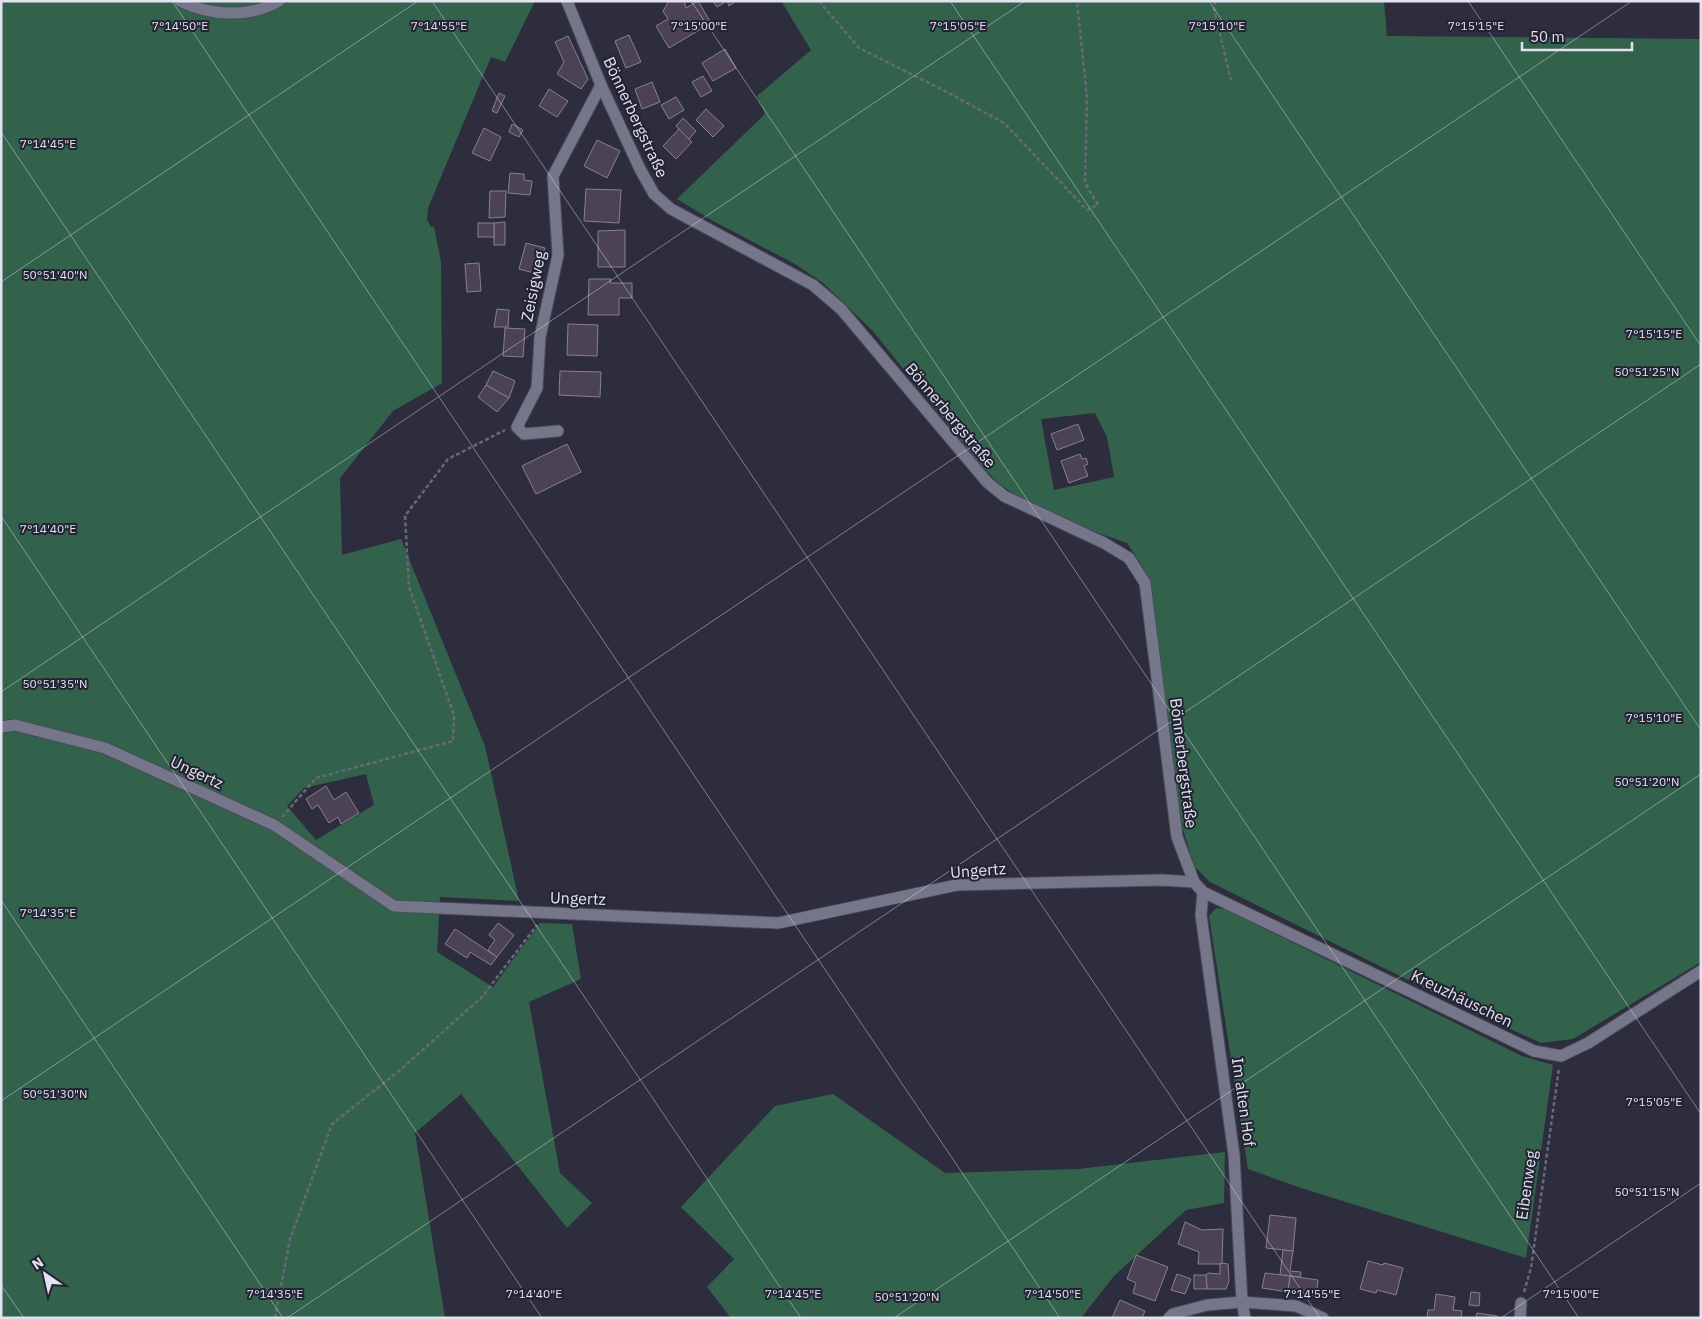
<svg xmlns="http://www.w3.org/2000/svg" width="1702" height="1319" font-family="'IBM Plex Sans',sans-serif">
  <rect width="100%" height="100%" fill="#2d2d3e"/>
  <g fill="#32624c" fill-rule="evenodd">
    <path d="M1,1H535L505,62L491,57L428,208L427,220L431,227H434L441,261L442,383L393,411L340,478L342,555L401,539L485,746L519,901L440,897L437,952L493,987L540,923L572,924L581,979L529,1002L560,1173L592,1203L567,1228L461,1094L415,1133L445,1318H1ZM366,774L374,805L316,840L287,806L304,788Z"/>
    <path d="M781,1H1384L1387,36L1701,39V962L1573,1039L1541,1043L1471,1011L1210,882L1194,866L1179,816L1151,588L1143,567L1127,543L1098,533L1027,502L999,484L979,463L872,330L823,283L795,264L713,221L677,199L765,114L757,96L811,50ZM1095,413L1107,437L1114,477L1054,490L1041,419Z"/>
    <polygon points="1216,908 1225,909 1522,1056 1553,1065 1526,1258 1301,1188 1248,1169 1209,916"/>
    <polygon points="833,1094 945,1173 1078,1169 1225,1152 1224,1203 1186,1210 1114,1276 1081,1318 731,1318 707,1287 734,1259 681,1207 775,1106"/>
  </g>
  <g fill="#4b4254" stroke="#897f93">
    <polygon points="669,1 684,1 686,8 698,1 711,23 669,48 656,26 668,19 663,11"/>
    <polygon points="713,1 736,1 729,6 727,1 717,7"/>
    <polygon points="629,35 641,62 626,68 615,41"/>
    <polygon points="568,36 588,79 581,89 557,74 564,62 555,42"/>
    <polygon points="725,49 736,68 713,81 702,63"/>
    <polygon points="703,76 712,91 701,97 692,82"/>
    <polygon points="652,82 660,102 642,109 635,89"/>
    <polygon points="549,89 568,101 557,117 539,106"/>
    <polygon points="499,93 505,96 497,113 492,111"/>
    <polygon points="676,97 684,110 669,119 661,105"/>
    <polygon points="706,109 724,126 713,137 696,120"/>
    <polygon points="683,118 696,131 689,139 676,126"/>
    <polygon points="512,124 523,130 519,137 509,132"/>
    <polygon points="484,128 501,137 490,161 472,153"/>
    <polygon points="679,129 692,142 676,159 663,146"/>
    <polygon points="597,140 620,151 607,178 584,166"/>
    <polygon points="510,173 524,174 524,180 532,181 530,195 508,193"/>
    <polygon points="586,189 621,190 619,223 584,221"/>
    <polygon points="490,191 506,191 505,217 489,218"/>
    <polygon points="505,222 505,245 494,245 494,223"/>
    <rect x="478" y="223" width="16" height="14"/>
    <polygon points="625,230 625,267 598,267 598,231"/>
    <polygon points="526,243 545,248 538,274 519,269"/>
    <polygon points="479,263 481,291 467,292 465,264"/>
    <polygon points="589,279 611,279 610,283 632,283 632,298 619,298 619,315 588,315"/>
    <polygon points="497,309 509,310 508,327 494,327"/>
    <polygon points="568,324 598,325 597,356 567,355"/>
    <polygon points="505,328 525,329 523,357 503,356"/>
    <polygon points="493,371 515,381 509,398 486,385"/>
    <polygon points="560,371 601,372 600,397 559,395"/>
    <polygon points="486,385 509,398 497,412 478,397"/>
    <polygon points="1078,424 1084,440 1057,450 1051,434"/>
    <polygon points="567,444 581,472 536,494 522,466"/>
    <polygon points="1080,454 1082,459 1086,458 1088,464 1084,466 1088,476 1069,483 1061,461"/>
    <polygon points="326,786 334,800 346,792 359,813 341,824 338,817 329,823 318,805 312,809 306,799"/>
    <polygon points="498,923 514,935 497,957 488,950 495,940 489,935"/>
    <polygon points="455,929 497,957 491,965 470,952 467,958 445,944"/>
    <polygon points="1270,1215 1296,1218 1293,1251 1266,1248"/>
    <polygon points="1185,1222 1202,1230 1223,1229 1222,1264 1198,1264 1199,1252 1178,1244"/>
    <polygon points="1283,1250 1293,1251 1290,1271 1301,1272 1300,1277 1280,1275"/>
    <polygon points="1136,1255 1168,1267 1155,1301 1133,1293 1136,1283 1127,1279"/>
    <polygon points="1368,1261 1383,1265 1384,1263 1403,1268 1396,1295 1377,1290 1376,1293 1360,1289"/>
    <polygon points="1220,1263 1228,1264 1229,1281 1226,1289 1207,1289 1206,1275 1208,1273 1220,1274"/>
    <polygon points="1265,1273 1290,1276 1288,1292 1262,1288"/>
    <polygon points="1177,1274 1191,1279 1185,1294 1171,1290"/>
    <polygon points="1194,1275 1206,1275 1207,1289 1194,1289"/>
    <polygon points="1290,1276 1318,1280 1316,1296 1288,1292"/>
    <polygon points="1471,1292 1480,1293 1479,1306 1469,1305"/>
    <polygon points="1436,1294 1455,1297 1453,1310 1462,1311 1461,1318 1427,1318 1428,1310 1434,1310"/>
    <polygon points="1120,1300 1145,1311 1142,1318 1112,1318"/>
    <polygon points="1477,1313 1497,1316 1497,1318 1476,1318"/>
  </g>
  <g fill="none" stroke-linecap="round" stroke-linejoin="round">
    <defs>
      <g id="minor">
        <path d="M180,1C210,16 250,18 279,1"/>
        <polyline points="567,1 601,85 640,169 654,194 671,209 813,285 841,309 987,482 1004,496 1104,543 1129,558 1145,583 1177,837 1194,882 1203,892 1534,1051 1561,1056 1588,1043 1701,971"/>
        <polyline points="558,431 524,434 517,427 537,388 540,337 558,255 553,176 601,85"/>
        <polyline points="1,727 15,725 105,748 274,825 394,906 778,923 957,885 1161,880 1194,882"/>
        <polyline points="1203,892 1201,915 1234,1155 1242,1302 1245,1318"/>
        <polyline points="1169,1318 1173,1314 1207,1305 1242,1302 1296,1306 1323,1318"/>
        <polyline points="1520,1318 1521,1303"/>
      </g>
    </defs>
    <use href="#minor" stroke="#4a4b59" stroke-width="13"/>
    <g stroke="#686978" stroke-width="2.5" stroke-dasharray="4 2.5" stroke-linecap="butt">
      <polyline points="819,1 859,48 945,91 1004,123 1087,210 1098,205 1085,183 1087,98 1077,1"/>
      <polyline points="1215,1 1214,9 1231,80"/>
      <polyline points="282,817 316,778 453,741 454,715 409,587 405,516 448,459 505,430"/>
      <polyline points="1524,1292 1531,1268 1559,1068"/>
      <polyline points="275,1318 290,1239 332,1124 399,1071 482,997 537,925"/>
    </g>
    <use href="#minor" stroke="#76768b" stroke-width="11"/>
  </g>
  <path fill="none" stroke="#e2e3ee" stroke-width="1" stroke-opacity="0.45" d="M172,1L1060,1318M432,1L1320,1318M691,1L1579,1318M950,1L1701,1114M1209,1L1701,730M1468,1L1701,346M1,132L801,1318M1,282L418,1M1,516L542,1318M1,692L1025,1M1,900L283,1318M1,1101L1632,1M1,1285L24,1318M287,1318L1701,364M894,1318L1701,774M1501,1318L1701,1183"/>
  <g text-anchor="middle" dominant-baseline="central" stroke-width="4" stroke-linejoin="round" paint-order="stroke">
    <g font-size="16" fill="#e2e3ee" stroke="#232334">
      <text transform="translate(636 117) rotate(65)">Bönnerbergstraße</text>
      <text transform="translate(533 286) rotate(-79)">Zeisigweg</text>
      <text transform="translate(951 415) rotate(50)">Bönnerbergstraße</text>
      <text transform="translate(1184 763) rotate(83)">Bönnerbergstraße</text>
      <text transform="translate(197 772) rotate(25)">Ungertz</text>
      <text transform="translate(978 870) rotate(-4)">Ungertz</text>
      <text transform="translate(578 898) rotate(2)">Ungertz</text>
      <text transform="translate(1462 998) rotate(26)">Kreuzhäuschen</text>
      <text transform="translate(1244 1102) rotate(82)">Im alten Hof</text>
      <text transform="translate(1526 1185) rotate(-82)">Eibenweg</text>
    </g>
  </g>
  <g font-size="12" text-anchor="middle" fill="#e2e3ee" stroke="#232334" stroke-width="4" stroke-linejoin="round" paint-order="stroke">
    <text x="180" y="30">7°14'50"E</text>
    <text x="439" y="30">7°14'55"E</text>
    <text x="699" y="30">7°15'00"E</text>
    <text x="958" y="30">7°15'05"E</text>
    <text x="1217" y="30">7°15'10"E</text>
    <text x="1476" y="30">7°15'15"E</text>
    <text x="48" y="148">7°14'45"E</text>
    <text x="55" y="279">50°51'40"N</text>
    <text x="1654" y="338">7°15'15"E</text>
    <text x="1647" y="376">50°51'25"N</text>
    <text x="48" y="533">7°14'40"E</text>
    <text x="55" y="688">50°51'35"N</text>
    <text x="1654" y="722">7°15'10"E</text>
    <text x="1647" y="786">50°51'20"N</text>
    <text x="48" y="917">7°14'35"E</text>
    <text x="55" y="1098">50°51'30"N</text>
    <text x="1654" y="1106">7°15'05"E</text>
    <text x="1647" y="1196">50°51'15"N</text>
    <text x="275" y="1298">7°14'35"E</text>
    <text x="534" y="1298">7°14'40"E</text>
    <text x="793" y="1298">7°14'45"E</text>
    <text x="1053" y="1298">7°14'50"E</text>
    <text x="1312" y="1298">7°14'55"E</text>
    <text x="1571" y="1298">7°15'00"E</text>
    <text x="907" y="1301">50°51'20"N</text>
  </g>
  <rect width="1702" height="1319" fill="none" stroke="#e2e3ee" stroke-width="5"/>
  <g transform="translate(45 1274) rotate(326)" stroke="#232334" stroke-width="4" paint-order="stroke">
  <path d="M0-4L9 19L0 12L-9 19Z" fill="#e2e3ee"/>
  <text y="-8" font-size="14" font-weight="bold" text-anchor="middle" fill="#e2e3ee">N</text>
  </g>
  <path d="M1522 42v8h110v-8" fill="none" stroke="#e2e3ee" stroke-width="2.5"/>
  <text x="1530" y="42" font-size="15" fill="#e2e3ee" stroke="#232334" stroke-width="4" paint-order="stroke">50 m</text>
</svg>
